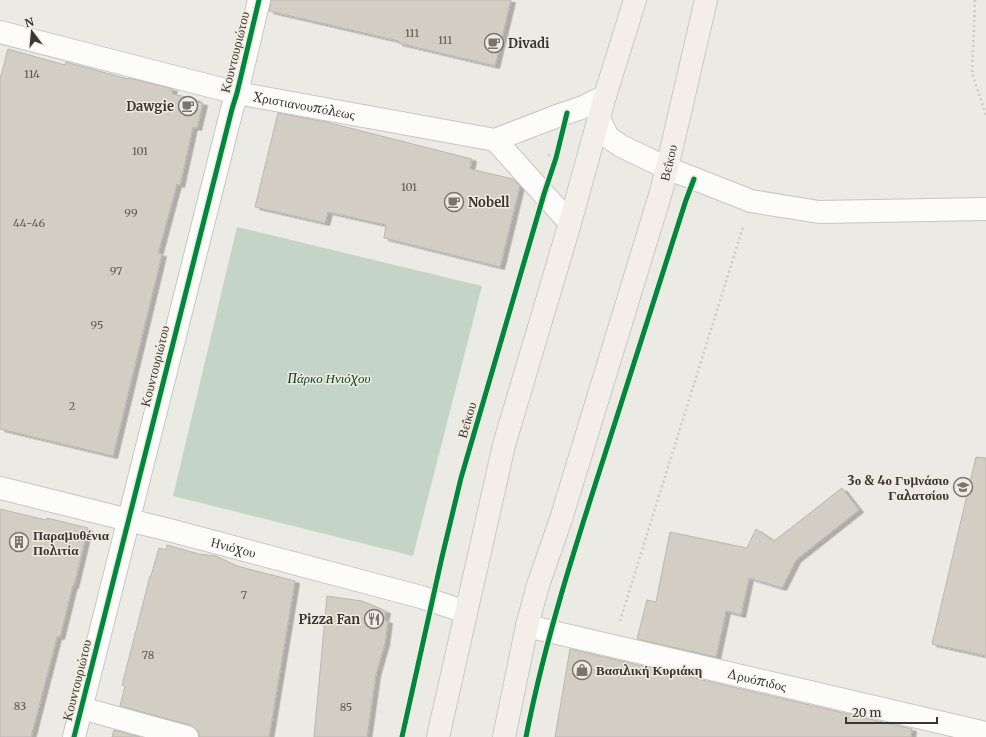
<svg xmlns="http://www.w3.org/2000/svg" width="986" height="737" font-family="Merriweather,serif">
  <defs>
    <filter id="shadow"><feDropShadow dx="4.5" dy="2.5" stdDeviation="0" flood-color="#0004"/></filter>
  </defs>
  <rect width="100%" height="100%" fill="#eceae4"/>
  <polygon fill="#c4d5c7" points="237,227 482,286 413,556 173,496"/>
  <g fill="#d3cec3" stroke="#b9b7b3" filter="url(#shadow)">
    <polygon points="271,0 511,0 495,66 398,43 399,41 269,11"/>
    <polygon points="8,49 65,65 66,62 128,79 129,78 173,89 172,94 196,99 195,102 203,103 197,128 193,127 180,185 177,184 158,254 162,254 113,456 0,429 0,79"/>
    <polygon points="278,113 326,122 472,159 470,169 513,179 520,186 500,267 384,238 386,225 328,212 325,223 255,207"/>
    <polygon points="976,457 986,458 986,656 932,644"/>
    <polygon points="842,488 859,510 796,560 782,588 749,578 741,615 726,611 716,657 637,639 647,600 656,602 670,532 747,548 756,529 774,541"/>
    <polygon points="0,509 46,520 47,518 88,528 74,586 73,585 60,637 57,637 31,737 0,737"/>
    <polygon points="167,545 199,554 216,556 237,566 295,581 269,737 199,737 199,733 196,729 190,725 120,706 125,686 122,685 150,576 151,576 159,548 166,550"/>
    <polygon points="327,596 362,601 386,611 384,620 388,621 385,643 376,674 367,737 314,737"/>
    <polygon points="570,649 912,729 911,737 555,737"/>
    <polygon points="114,730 140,737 112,737"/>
  </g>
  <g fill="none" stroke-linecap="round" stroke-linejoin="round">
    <defs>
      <g id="street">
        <path id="s1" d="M0,32L237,93L495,140L557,116L581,108L605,96"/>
        <polyline points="599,119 608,137 621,146 667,168 751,201 819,212 986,209"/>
        <polyline points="495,140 570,223"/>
        <path id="s2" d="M0,488L169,530L421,597L466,612"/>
        <path id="s3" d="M527,626L986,733"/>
        <polyline points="81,708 187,737"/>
        <polyline points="74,737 232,109 237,93 259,0"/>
      </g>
      <g id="primary">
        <polyline points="438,737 504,445 570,223 605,96 635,0"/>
        <path id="s4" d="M504,737L527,626L538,585L561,519L661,192L667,168L706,0"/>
      </g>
    </defs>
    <use href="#street" stroke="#c8c6c1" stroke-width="24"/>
    <use href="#primary" stroke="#c8c8c5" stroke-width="24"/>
    <g stroke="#cbcac8" stroke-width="2.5" stroke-dasharray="2 3" stroke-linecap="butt">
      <polyline points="975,0 972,73 986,115"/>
      <polyline points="548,155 560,159"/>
      <polyline points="620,621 743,227"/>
    </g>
    <use href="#street" stroke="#fcfcfb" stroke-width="22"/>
    <use href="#primary" stroke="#f4eeeb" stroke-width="22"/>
    <defs>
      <g id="cycleway">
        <polyline points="74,737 232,109 237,93 259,0"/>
        <polyline points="402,737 442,557 461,478 544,194 556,158 567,113"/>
        <path d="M526,737C545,640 575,547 605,454C632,369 659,284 686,200L694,179"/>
      </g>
    </defs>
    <use href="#cycleway" stroke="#f0ebe0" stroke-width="8"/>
    <use href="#cycleway" stroke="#00873e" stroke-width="5"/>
  </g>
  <defs>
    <symbol id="cafe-ring" viewBox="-11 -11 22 22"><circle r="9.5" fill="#f0ebe0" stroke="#777570" stroke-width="1.5"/><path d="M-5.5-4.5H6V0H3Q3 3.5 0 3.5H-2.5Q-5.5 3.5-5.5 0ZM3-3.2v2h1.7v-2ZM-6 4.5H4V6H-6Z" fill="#777570"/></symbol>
    <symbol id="school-ring" viewBox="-11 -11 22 22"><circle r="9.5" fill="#f0ebe0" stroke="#777570" stroke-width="1.5"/><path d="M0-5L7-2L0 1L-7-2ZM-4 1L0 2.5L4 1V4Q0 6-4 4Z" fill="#777570"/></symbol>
    <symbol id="building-ring" viewBox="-11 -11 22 22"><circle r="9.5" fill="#f0ebe0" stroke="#777570" stroke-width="1.5"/><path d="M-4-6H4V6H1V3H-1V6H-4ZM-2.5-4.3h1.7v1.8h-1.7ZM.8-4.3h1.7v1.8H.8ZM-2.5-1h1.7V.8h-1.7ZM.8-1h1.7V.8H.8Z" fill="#777570"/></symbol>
    <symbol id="restaurant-ring" viewBox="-11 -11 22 22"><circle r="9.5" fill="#f0ebe0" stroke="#777570" stroke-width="1.5"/><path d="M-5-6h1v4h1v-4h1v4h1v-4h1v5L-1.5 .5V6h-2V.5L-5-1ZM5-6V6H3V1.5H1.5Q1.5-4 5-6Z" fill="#777570"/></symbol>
    <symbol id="shop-ring" viewBox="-11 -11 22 22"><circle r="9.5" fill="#f0ebe0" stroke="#777570" stroke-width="1.5"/><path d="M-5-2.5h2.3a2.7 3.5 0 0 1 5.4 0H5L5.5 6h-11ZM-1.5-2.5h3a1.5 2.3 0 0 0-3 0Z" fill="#777570"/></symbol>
  </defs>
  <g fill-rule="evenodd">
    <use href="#cafe-ring" x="483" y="32" width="22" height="22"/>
    <use href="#cafe-ring" x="177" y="95" width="22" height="22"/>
    <use href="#cafe-ring" x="443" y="191" width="22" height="22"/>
    <use href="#school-ring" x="952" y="476" width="22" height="22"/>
    <use href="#building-ring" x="8" y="531" width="22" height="22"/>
    <use href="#restaurant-ring" x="363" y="608" width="22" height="22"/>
    <use href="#shop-ring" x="571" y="659" width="22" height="22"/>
  </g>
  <g text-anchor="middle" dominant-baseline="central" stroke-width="3" stroke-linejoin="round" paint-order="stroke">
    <g font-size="11" fill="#5f5c56">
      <text x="412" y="33">111</text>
      <text x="445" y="40">111</text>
      <text x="32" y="74">114</text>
      <text x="140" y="151">101</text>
      <text x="409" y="187">101</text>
      <text x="131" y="213">99</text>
      <text x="29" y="223">44-46</text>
      <text x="116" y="271">97</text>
      <text x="97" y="325">95</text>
      <text x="72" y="406">2</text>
      <text x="244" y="595">7</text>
      <text x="148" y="655">78</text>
      <text x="20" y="706">83</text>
      <text x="346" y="707">85</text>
    </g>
    <g font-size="13" font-weight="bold" fill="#383632" stroke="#f0ebe0" text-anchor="start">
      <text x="508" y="43">Divadi</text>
      <text x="174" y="106" text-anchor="end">Dawgie</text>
      <text x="468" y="202">Nobell</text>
      <text x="949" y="480" text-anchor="end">3ο &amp; 4ο Γυμνάσιο<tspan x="949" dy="15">Γαλατσίου</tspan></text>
      <text x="33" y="535">Παραμυθένια<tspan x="33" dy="15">Πολιτία</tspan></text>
      <text x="360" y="619" text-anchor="end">Pizza Fan</text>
      <text x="596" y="670">Βασιλική Κυριάκη</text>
    </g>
    <g font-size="13" fill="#383632" stroke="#f0ebe0">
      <text transform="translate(235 52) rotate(-76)">Κουντουριώτου</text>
      <text stroke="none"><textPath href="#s1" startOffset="313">Χριστιανουπόλεως</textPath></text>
      <text stroke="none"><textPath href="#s4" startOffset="598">Βεΐκου</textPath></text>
      <text transform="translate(155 366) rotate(-76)">Κουντουριώτου</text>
      <text transform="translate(467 420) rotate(-74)">Βεΐκου</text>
      <text stroke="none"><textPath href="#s2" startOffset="241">Ηνιόχου</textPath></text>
      <text transform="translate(77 680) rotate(-76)">Κουντουριώτου</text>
      <text stroke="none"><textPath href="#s3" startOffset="236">Δρυόπιδος</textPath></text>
    </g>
    <g font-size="13" font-style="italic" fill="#043f27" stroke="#f0ebe0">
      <text x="329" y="378">Πάρκο Ηνιόχου</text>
    </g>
  </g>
  <g transform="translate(32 32) rotate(344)" stroke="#f0ebe0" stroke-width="3" paint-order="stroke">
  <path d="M0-3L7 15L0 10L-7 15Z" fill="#383632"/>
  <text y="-6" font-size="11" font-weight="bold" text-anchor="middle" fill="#383632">N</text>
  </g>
  <path d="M846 717v6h91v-6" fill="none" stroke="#383632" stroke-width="2"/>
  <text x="852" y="717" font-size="12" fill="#383632" stroke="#f0ebe0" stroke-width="3" paint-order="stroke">20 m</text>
</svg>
